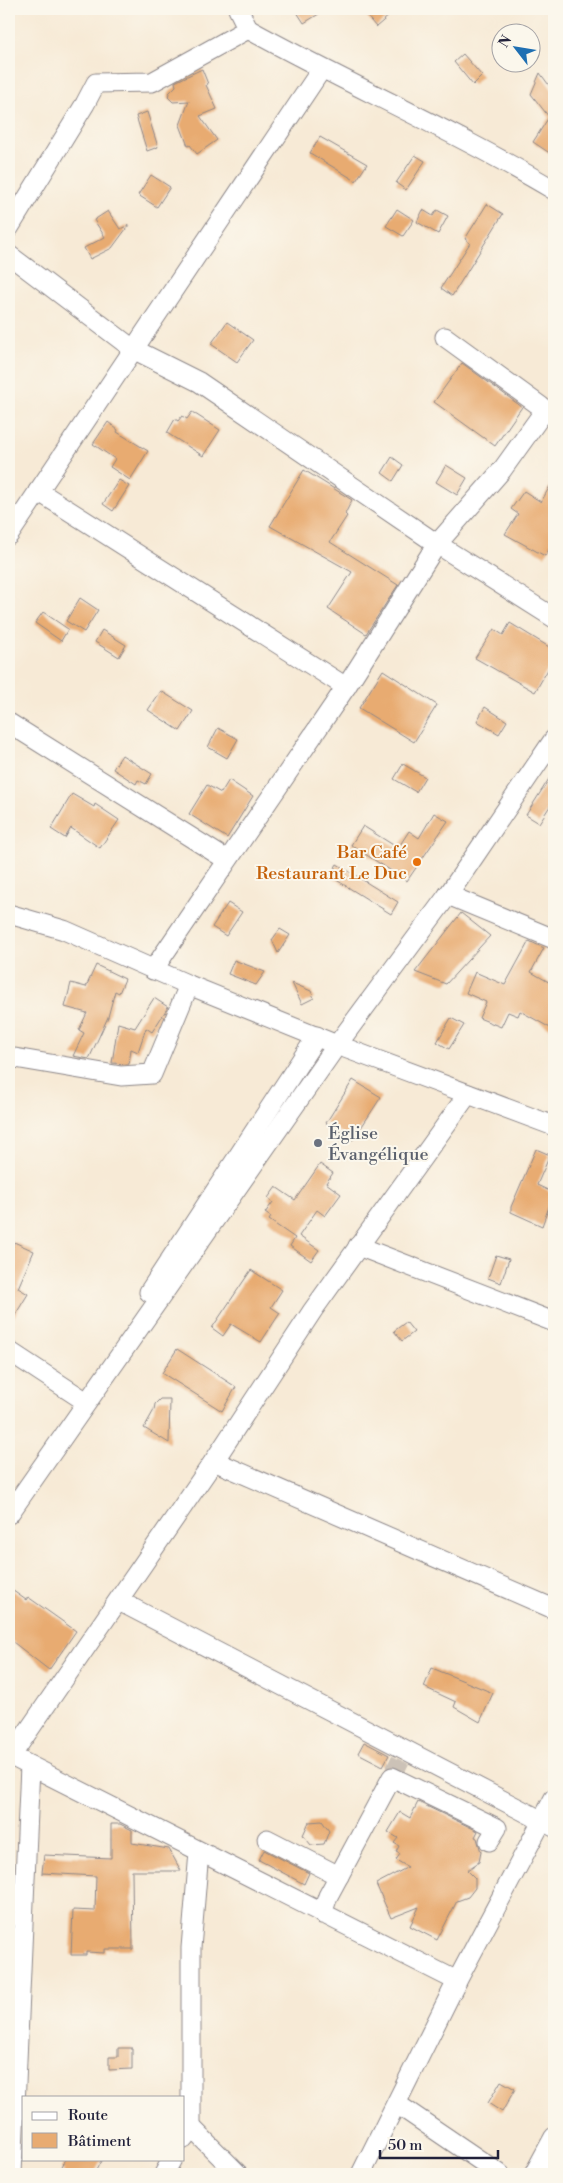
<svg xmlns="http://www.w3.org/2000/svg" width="563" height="2183" font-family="'Libre Bodoni',serif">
  <rect width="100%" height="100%" fill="#fbf7ec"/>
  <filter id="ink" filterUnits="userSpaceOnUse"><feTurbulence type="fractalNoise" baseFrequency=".02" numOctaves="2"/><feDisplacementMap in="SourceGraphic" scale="10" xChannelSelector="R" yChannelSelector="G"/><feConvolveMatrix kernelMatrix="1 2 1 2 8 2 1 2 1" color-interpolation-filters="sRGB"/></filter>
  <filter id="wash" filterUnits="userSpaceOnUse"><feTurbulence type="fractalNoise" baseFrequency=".0096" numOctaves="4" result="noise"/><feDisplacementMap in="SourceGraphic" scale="20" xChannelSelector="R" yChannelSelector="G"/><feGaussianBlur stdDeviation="1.12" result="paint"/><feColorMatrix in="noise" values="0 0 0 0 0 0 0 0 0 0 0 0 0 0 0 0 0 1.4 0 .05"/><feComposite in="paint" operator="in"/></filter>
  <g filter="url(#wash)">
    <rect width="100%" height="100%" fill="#f7ead6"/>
    <g id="blocks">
      <g fill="#e8ab71">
        <polygon points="295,9 327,9 304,23"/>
        <polygon points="361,9 397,9 376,27"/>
        <polygon points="463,54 482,76 473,85 454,62"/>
        <polygon points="202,69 208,84 206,85 217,109 200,116 217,140 197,154 190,145 188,146 180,125 189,101 173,102 168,97 169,93 176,86 175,82"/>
        <polygon points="540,73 554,92 554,156 533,142 549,117 531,94"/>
        <polygon points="147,112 158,147 147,151 136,116"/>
        <polygon points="320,137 367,164 356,181 310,153"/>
        <polygon points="415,155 425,161 406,190 396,183"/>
        <polygon points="151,175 170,187 157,207 138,195"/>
        <polygon points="487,204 503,214 452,296 441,288 470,243 465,239"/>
        <polygon points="397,209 414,220 403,236 386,226"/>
        <polygon points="423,210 433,216 437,210 448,216 438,234 417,222"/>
        <polygon points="108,211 120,229 129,225 112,248 90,259 84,248 105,237 94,220"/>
        <polygon points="227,322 253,340 237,362 211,344"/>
        <polygon points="462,363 522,407 495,446 434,402"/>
        <polygon points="192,412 220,430 203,456 167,433 175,419 178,421 182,416 187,419"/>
        <polygon points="108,422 118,430 117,432 148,451 130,480 110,467 115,459 93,444"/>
        <polygon points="392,457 403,465 393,481 382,473"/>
        <polygon points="446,465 467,478 457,495 436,482"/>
        <polygon points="304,470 352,500 345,514 347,516 330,542 398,585 366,634 328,609 352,572 270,526"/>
        <polygon points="554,479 554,541 545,556 505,534 518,514 511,509 524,491 541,502"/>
        <polygon points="119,480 129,486 113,511 103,504"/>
        <polygon points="80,598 98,610 84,632 66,621"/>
        <polygon points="43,612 68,629 61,641 35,623"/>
        <polygon points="510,623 554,650 554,659 535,692 475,658 494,629 503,635"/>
        <polygon points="102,630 126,645 119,657 95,642"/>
        <polygon points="383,670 437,705 414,742 359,708"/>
        <polygon points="161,691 193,711 180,731 148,710"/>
        <polygon points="485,707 507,721 499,734 477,721"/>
        <polygon points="218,728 238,739 227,758 208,747"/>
        <polygon points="122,755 152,774 146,784 138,780 136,784 113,769"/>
        <polygon points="403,764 425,777 416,792 394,779"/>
        <polygon points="554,771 554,800 539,823 526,815"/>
        <polygon points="229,780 253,796 227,838 189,814 207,785 221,793"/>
        <polygon points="72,794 94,807 95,804 119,820 100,848 71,828 65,838 51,829"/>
        <polygon points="434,813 448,821 407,881 351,845 363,826 398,848 409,831 419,838"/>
        <polygon points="337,864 398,902 391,914 330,876"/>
        <polygon points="228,903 242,912 226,936 212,927"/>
        <polygon points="461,913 490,936 446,984 415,972"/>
        <polygon points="280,929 290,935 278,953 272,940"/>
        <polygon points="529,941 544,948 531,972 554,985 554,1030 520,1011 518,1016 508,1012 501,1027 479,1018 486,1002 466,993 475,972 505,985"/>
        <polygon points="234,960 265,972 256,985 228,974"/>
        <polygon points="96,965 125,979 119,993 115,991 108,1017 89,1059 73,1056 84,1033 79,1030 87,1013 65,1007 71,983 86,987"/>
        <polygon points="292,983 311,991 314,998 302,1004"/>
        <polygon points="154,998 168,1007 152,1032 146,1028 138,1052 131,1049 129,1064 112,1063 118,1023 135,1028"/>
        <polygon points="451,1018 464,1025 449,1049 437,1042"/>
        <polygon points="353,1080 381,1097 353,1140 326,1123"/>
        <polygon points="536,1149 550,1155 537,1185 554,1193 542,1226 511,1212 511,1207"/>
        <polygon points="320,1164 333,1173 326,1183 341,1194 325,1216 317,1210 299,1236 319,1250 311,1261 290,1246 295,1238 269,1220 271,1217 265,1213 273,1202 268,1198 276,1187 295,1200"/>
        <polygon points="14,1242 34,1251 18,1288 28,1294 9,1325 9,1255"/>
        <polygon points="496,1255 509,1259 501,1283 488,1278"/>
        <polygon points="251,1270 282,1290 271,1307 280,1313 261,1342 231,1324 223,1336 212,1328"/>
        <polygon points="406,1322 414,1332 402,1341 394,1331"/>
        <polygon points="177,1349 236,1387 222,1411 162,1373"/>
        <polygon points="160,1399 170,1399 169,1443 144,1428 154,1410 155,1404"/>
        <polygon points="9,1588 26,1600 28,1597 76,1631 49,1670 9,1639"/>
        <polygon points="432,1668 493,1693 480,1722 454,1707 456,1702 424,1687"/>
        <polygon points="364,1742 389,1755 383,1766 358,1753"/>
        <polygon points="418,1802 478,1831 475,1837 477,1838 481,1852 479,1862 467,1870 475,1878 475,1888 468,1897 457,1901 437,1940 410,1926 419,1907 391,1918 376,1884 408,1867 396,1860 400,1854 396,1852 399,1846 394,1843 398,1838 388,1832 400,1812 410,1818"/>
        <polygon points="322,1821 329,1831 324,1844 311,1845 303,1835 309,1822"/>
        <polygon points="111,1824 120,1824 132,1830 132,1843 169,1849 181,1871 132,1871 133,1949 105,1949 105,1953 86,1952 86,1955 71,1955 73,1910 95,1911 96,1876 42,1873 44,1855 111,1858"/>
        <polygon points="264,1850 309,1873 304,1884 259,1860"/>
        <polygon points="118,2048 132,2048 132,2069 109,2070 109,2057 118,2057"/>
        <polygon points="501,2081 515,2089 502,2112 488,2103"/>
        <polygon points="66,2159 102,2159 94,2174 62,2174 64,2170 61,2168"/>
      </g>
    </g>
  </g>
  <g filter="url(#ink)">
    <use href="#blocks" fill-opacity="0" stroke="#8c8688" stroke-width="1"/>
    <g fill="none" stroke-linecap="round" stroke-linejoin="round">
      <polyline stroke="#ccc2b7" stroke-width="19" stroke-dasharray="19 9" stroke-linecap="butt" points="392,1777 405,1750"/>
      <defs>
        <g id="minor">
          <polyline points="238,9 248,29"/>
          <path d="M9,228L85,104L96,83L152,82L248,29C349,85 455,131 554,190"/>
          <polyline points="9,255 133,349 199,382 437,544 554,618"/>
          <polyline points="445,337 554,416"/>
          <polyline points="38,491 346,687"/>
          <polyline points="9,535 321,70"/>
          <polyline points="9,723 227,860"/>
          <polyline points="448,895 554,939"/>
          <polyline points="9,914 64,930 189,985 337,1045 554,1126"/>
          <polyline points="153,970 346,687 437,544 502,470 545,410"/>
          <polyline points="9,1057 121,1076 152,1074 189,985"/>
          <polyline points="358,1246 554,1322"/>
          <polyline points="149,1292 317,1036"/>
          <polyline points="9,1351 79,1397"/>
          <polyline points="214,1461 554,1609"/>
          <polyline points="9,1514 337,1045 448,895 554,739"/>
          <polyline points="119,1601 554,1827"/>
          <polyline points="9,1755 457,1981"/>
          <polyline points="11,1756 214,1461 313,1310 468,1094"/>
          <polyline points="267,1839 339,1876"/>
          <polyline points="322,1914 328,1896 392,1777 497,1828 489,1841"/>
          <polyline points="397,2104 500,2174"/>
          <polyline points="191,2127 238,2174"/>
          <polyline points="184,2139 191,2127 191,1948 199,1852"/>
          <polyline points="12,2174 30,1766"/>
          <polyline points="164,2174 172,2159"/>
          <polyline points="361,2174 457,1981 554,1798"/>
          <polyline points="534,2174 554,2137"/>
        </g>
      </defs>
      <use href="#minor" stroke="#8c8688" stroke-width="21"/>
      <use href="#minor" stroke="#fff" stroke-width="19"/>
    </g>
  </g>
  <circle fill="#e8710a" stroke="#fbf7ec" stroke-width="2" cx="417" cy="862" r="5"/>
  <circle fill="#6b7280" stroke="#fbf7ec" stroke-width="2" cx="318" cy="1143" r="5"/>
  <g text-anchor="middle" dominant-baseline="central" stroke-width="4" stroke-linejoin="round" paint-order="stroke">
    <g font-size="18" fill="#c56008" stroke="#fbf7ec" text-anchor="end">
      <text x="407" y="852">Bar Café<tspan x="407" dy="21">Restaurant Le Duc</tspan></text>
    </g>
    <g font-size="18" fill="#5b616d" stroke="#fbf7ec" text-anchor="start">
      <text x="328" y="1133">Église<tspan x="328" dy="21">Évangélique</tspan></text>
    </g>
  </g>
  <rect width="563" height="2183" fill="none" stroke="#fbf7ec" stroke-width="30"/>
  <rect x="22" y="2096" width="162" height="65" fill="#fbf7ec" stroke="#a4a2a5"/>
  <rect x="32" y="2112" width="25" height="8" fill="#ffffff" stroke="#a4a2a5"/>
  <text x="68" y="2120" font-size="15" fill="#22223b">Route</text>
  <rect x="32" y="2133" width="25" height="15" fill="#e8ab71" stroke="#a4a2a5"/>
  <text x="68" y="2146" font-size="15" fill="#22223b">Bâtiment</text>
  <g transform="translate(516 48) rotate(301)"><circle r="24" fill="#fbf7ec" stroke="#a4a2a5"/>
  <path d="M0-4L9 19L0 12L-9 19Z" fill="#1f6fb2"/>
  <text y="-8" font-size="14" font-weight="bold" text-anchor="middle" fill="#22223b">N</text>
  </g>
  <path d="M380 2150v8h118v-8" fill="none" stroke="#22223b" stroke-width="2.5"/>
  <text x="388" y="2150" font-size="15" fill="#22223b" stroke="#fbf7ec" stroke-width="4" paint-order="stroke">50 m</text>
</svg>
